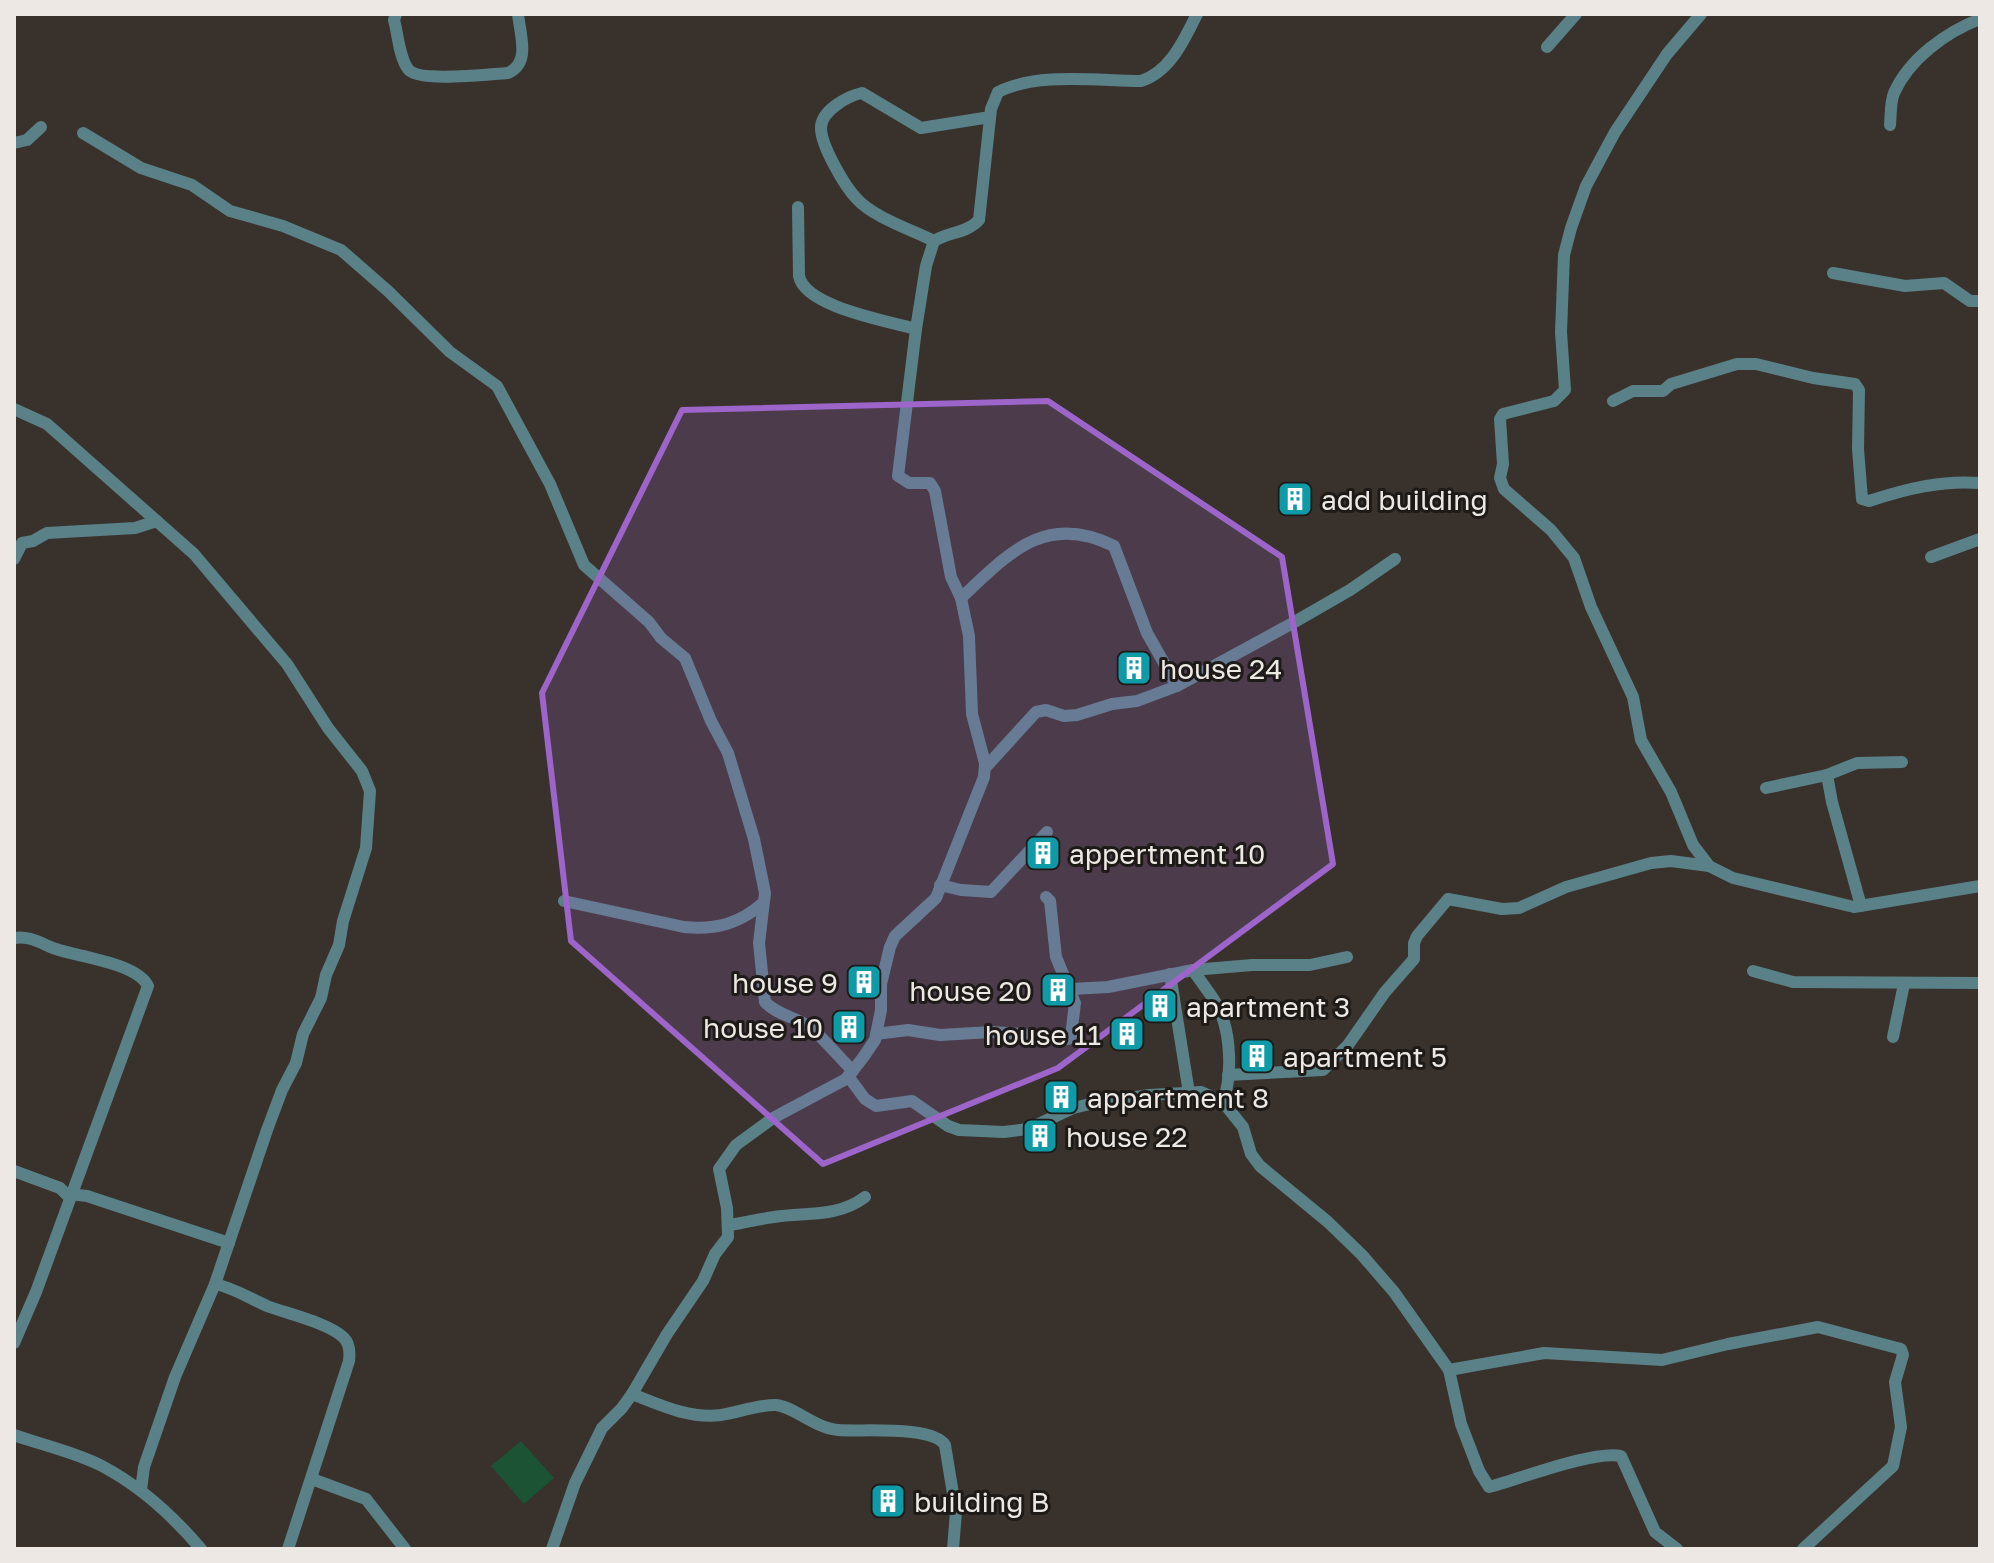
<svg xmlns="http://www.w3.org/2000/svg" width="1994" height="1563" font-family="'Golos Text',sans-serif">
  <rect width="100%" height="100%" fill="#39312c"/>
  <polygon fill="#1c5334" points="521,1441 554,1478 524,1504 491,1466"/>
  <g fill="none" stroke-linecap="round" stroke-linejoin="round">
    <g stroke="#5a8187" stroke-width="12">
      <path d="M396,14L394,20C398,34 399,57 408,69C418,83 489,74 508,73C531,63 520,35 518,14"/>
      <polyline points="1701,14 1667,54 1615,132 1586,186 1571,228 1564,255 1561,332 1565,390 1554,401 1503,414 1500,419 1503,464 1500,478 1504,489 1551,530 1574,558 1591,607 1633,697 1641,740 1671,792 1693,845 1709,866 1733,878 1854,907 1980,886"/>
      <polyline points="1547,47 1576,14"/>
      <path d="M1890,125C1891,115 1890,103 1894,93C1909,59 1946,32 1980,19"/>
      <path d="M83,133L141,168L192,185L230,211L283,226L341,250L388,291L450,352L497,386L550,484L584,565L649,622L661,638L685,658L711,721L728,753L754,839L765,893L759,943L765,1002C776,1015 797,1017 811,1028C826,1041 839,1057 853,1071"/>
      <polyline points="14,143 27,140 41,127"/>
      <path d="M798,207L799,276C805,307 888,321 916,329"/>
      <path d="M934,241C912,230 873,217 857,199C845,187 820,144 821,127C822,110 848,96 862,93L921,128L990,117"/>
      <polyline points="1833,273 1905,286 1944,283 1970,301 1980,301"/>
      <path d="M1613,401L1633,391H1663L1671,384L1737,364H1756L1813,378L1855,384L1859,390L1858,449L1862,499L1869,501C1906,489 1941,480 1980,483"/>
      <polyline points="14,409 47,424 194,554 287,664 328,728 362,771 370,791 366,848 343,921 339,945 326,975 321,998 303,1034 296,1063 282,1090 267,1130 215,1284 175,1377 144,1467 141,1490"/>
      <polyline points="1931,557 1980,539"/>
      <polyline points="14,559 22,543 33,541 47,533 135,528 157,521"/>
      <path d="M961,598C1009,553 1045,512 1114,546L1147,633L1177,686"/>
      <polyline points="985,768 1036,712 1046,710 1064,716 1077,715 1112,704 1137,701 1177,686 1291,624 1350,590 1395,559"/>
      <polyline points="1827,775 1832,802 1861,906"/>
      <polyline points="1766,788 1827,775 1857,763 1902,762"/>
      <polyline points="940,885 961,890 991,892 1047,832"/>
      <path d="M564,901L684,927C716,930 739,924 763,903"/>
      <path d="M14,938C29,935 42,944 56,949C79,957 137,963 148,986L36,1292L14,1343"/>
      <path d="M1193,970C1202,984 1215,998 1221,1013C1231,1039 1232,1077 1223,1102"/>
      <polyline points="1753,971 1793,982 1980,983"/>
      <polyline points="1170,974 1189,1093"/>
      <polyline points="1071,989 1108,987 1193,970 1252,965 1310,965 1347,957"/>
      <polyline points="876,1034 908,1030 940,1035 992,1032 1022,1034 1046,1039 1068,1039 1071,1036 1075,1003 1056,957 1050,901 1046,897"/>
      <polyline points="1893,1037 1904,984"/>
      <polyline points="1228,1075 1323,1070 1348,1045 1385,992 1414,959 1414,943 1417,936 1448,899 1502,909 1519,908 1566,887 1651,863 1671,861 1709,866"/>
      <path d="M848,1076L865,1099L876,1106L912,1101L948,1126L959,1130L1004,1132L1028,1129L1073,1108L1090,1104L1149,1095L1201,1092L1223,1102L1243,1127L1251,1154L1260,1166L1328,1222L1362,1255L1394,1292L1449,1370L1461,1424L1479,1471L1489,1487C1519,1479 1594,1450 1621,1456L1655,1532L1677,1549"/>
      <polyline points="14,1171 60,1188 69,1197"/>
      <polyline points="70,1194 87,1196 229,1243"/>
      <path d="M730,1225C744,1223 759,1219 774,1217C806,1212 837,1218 865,1197"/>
      <path d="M215,1284C234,1288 249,1298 267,1306C288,1314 329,1323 344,1338C350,1344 350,1353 349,1361L288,1549"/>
      <polyline points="1449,1370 1544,1353 1662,1360 1728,1344 1818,1327 1901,1349 1903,1355 1895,1382 1901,1427 1893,1466 1803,1549"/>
      <path d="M632,1394C660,1405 689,1419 721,1415C736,1413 761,1404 776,1405C795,1407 814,1428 838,1430C862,1432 932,1425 945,1445L956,1512L953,1549"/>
      <path d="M14,1435C42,1445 75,1452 102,1466C140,1486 173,1516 201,1549"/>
      <polyline points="312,1479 366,1499 405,1549"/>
      <path d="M552,1549L575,1483L602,1428L622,1408L632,1394L667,1334L703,1281L715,1254L728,1237L727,1208L719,1169L736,1145L773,1118L846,1079L862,1059L875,1040L881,1010V984L890,947L895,936L936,898L984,777L985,763L972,714L969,636L961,598L951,577L935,491L930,483H909L898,476L916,329L926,266L934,241C949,232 967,233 979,220L991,109L998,92C1037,72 1098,81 1141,81C1170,72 1184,40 1197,14"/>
    </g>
  </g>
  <path fill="#9d64ca" fill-opacity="0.2" stroke="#9d64ca" stroke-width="6" stroke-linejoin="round" d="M1048,401L1282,557L1333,864L1058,1068L823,1164L571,941L542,693L682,410Z"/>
  <defs>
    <symbol id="building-square" viewBox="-11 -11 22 22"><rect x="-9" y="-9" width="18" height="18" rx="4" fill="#0f9aa8" stroke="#1d1a17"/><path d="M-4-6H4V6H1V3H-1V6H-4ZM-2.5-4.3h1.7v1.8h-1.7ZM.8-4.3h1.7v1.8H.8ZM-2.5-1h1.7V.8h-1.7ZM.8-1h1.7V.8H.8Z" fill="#fff"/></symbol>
  </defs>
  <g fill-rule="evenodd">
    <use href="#building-square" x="1275" y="479" width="40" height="40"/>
    <use href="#building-square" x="1114" y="648" width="40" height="40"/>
    <use href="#building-square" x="1023" y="833" width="40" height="40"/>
    <use href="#building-square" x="844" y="962" width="40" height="40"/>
    <use href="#building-square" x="1038" y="970" width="40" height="40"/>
    <use href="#building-square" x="1140" y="986" width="40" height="40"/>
    <use href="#building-square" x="829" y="1007" width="40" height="40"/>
    <use href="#building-square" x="1107" y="1014" width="40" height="40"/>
    <use href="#building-square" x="1237" y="1036" width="40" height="40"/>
    <use href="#building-square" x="1041" y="1077" width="40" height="40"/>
    <use href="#building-square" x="1020" y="1116" width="40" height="40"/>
    <use href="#building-square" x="868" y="1481" width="40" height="40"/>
  </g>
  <g text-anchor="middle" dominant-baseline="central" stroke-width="6" stroke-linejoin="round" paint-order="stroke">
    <g font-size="28" fill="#ede8e4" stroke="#1d1a17" text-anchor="start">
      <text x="1321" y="499">add building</text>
      <text x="1160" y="668">house 24</text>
      <text x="1069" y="853">appertment 10</text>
      <text x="838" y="982" text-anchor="end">house 9</text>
      <text x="1032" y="990" text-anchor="end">house 20</text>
      <text x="1186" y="1006">apartment 3</text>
      <text x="823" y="1027" text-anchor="end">house 10</text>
      <text x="1101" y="1034" text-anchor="end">house 11</text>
      <text x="1283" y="1056">apartment 5</text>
      <text x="1087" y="1097">appartment 8</text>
      <text x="1066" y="1136">house 22</text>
      <text x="914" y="1501">building B</text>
    </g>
  </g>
  <rect width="1994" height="1563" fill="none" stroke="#ede8e4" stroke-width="32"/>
</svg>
